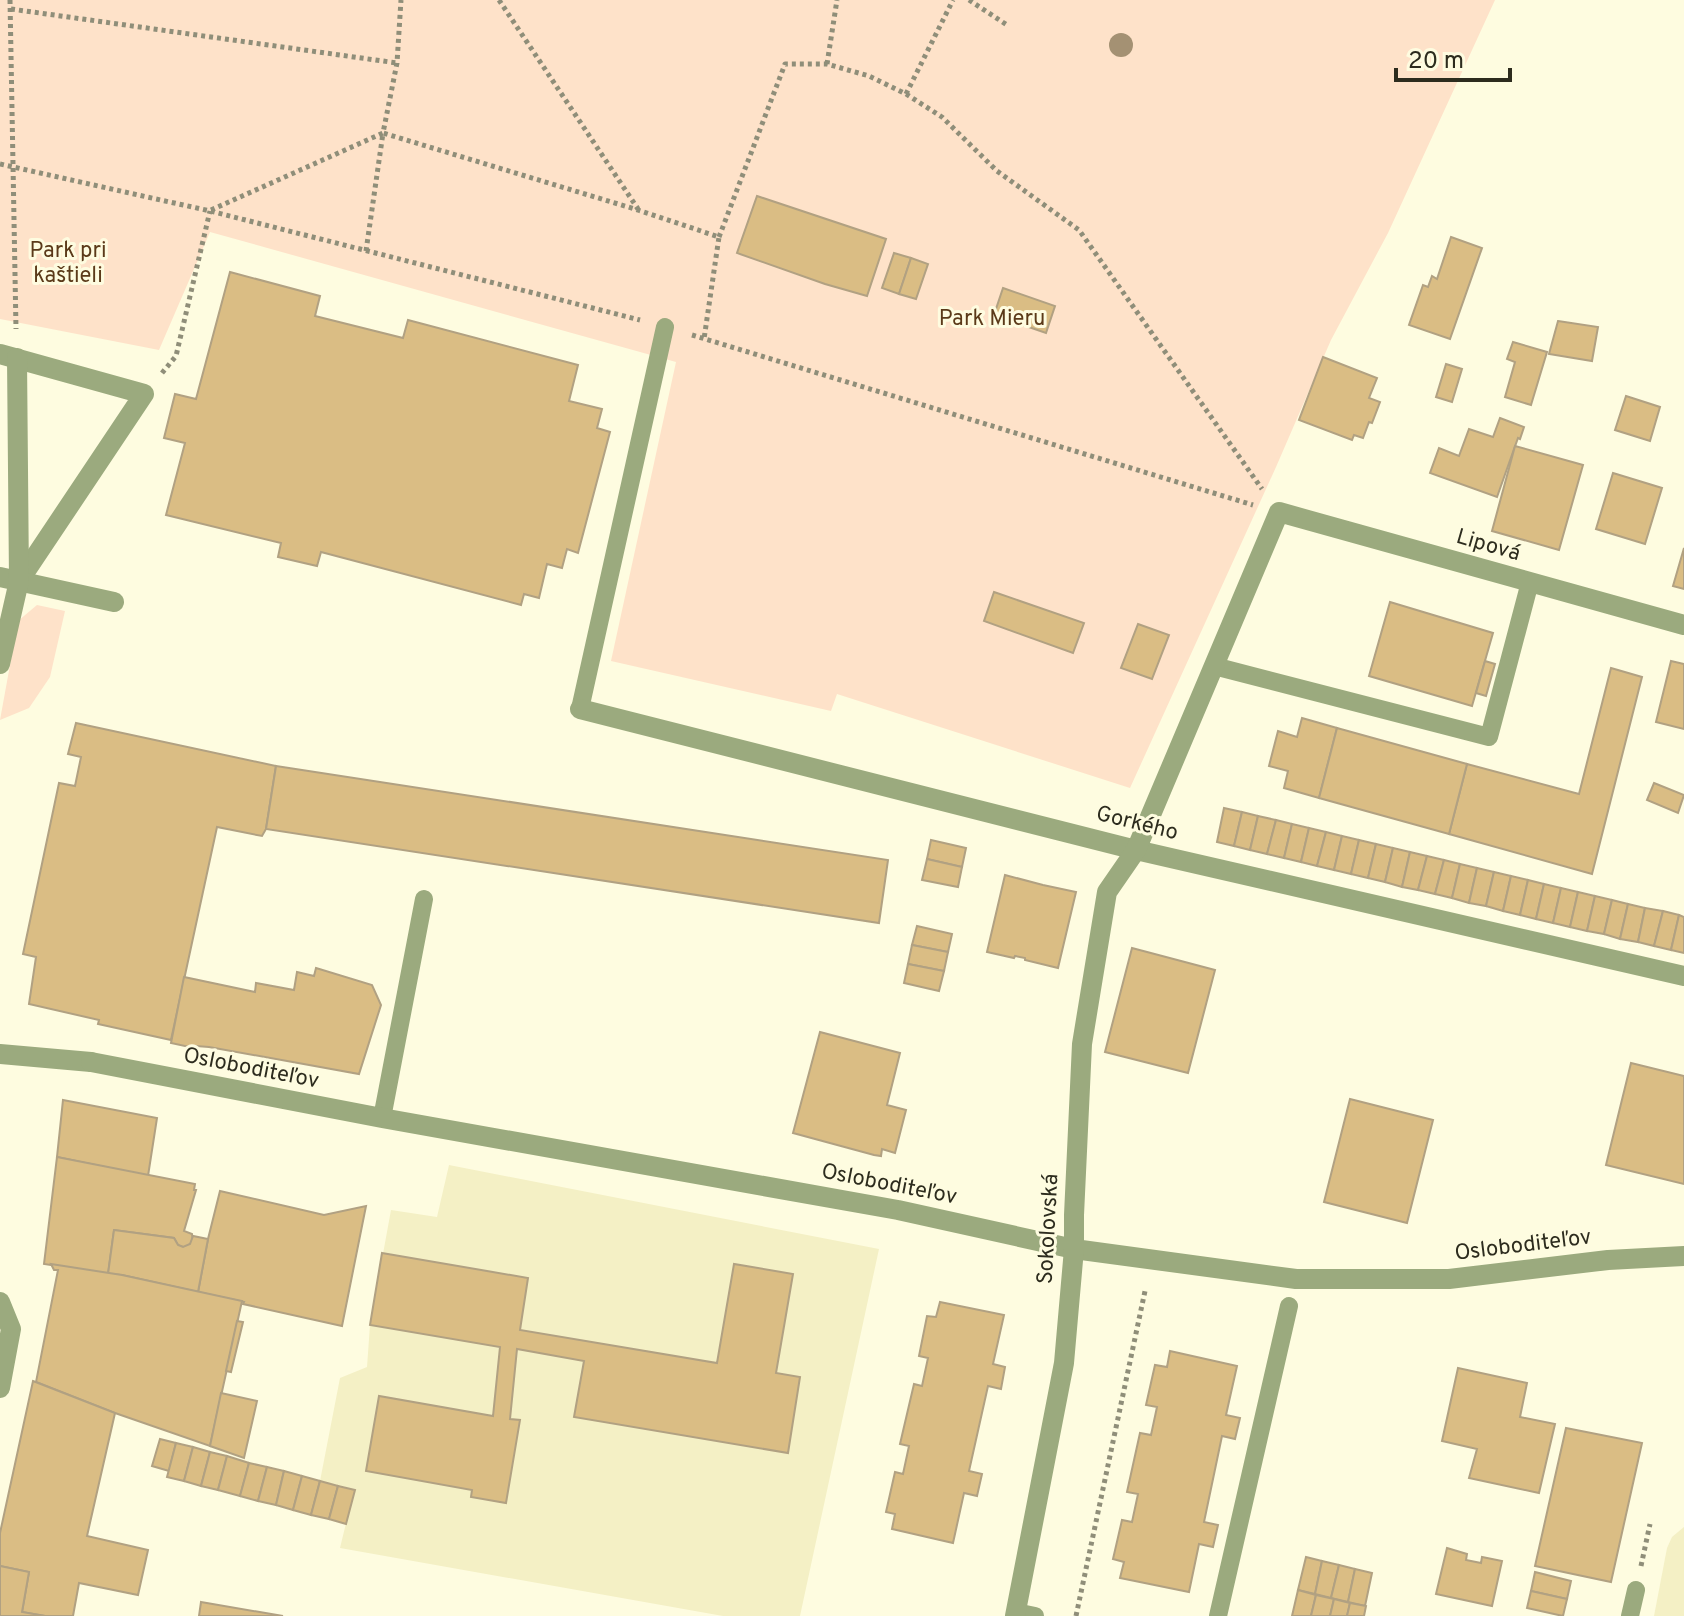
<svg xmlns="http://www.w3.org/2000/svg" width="1684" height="1616" font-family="Overpass,sans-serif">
  <rect width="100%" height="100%" fill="#fefce0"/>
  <g fill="#f4f0c5">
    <polygon points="449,1165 879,1249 800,1616 723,1616 340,1548 354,1490 320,1481 340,1378 367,1367 370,1325 391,1210 437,1217"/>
    <polygon points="1684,1527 1684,1616 1654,1616 1667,1548 1672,1537"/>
  </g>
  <g fill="#fee2c9">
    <polygon points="0,0 1495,0 1388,233 1331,340 1276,467 1130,788 837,694 831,711 611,661 676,362 210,232 159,350 0,319"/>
    <polygon points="37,605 65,611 50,677 29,708 0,720 18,621"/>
  </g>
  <g fill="#dabd84" stroke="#b1a182" stroke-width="2">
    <polygon points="757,196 886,239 867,296 825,284 737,253"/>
    <polygon points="1451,237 1482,248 1450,339 1409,325 1423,285 1428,287 1432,276 1437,279"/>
    <polygon points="894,253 911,258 899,294 882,288"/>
    <polygon points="911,258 928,264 916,299 899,294"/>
    <polygon points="230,272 320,296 315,316 403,338 408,320 578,365 569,401 602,409 597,428 610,432 578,553 567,549 562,568 547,564 539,598 524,594 521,605 321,552 317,566 278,557 281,543 166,515 185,443 164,438 175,394 196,399"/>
    <polygon points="1003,288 1055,306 1046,333 994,315"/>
    <polygon points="1558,321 1598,327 1592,361 1549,354"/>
    <polygon points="1513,342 1547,352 1531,405 1505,397 1515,362 1507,359"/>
    <polygon points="1323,357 1377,378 1369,398 1380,402 1372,423 1369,422 1363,438 1354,435 1352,440 1299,420"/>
    <polygon points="1446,364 1462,369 1452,402 1436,397"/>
    <polygon points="1626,396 1660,407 1650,441 1615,430"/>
    <polygon points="1500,418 1524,427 1520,439 1518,438 1497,497 1430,473 1439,448 1459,456 1469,429 1493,437"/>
    <polygon points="1515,446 1583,465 1559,550 1492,531"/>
    <polygon points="1613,473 1662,488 1645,544 1596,529"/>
    <polygon points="1684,548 1684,589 1673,586"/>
    <polygon points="994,592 1084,623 1073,653 984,621"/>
    <polygon points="1390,602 1493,633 1472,706 1369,676"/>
    <polygon points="1138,624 1169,635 1152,679 1121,668"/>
    <polygon points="1485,661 1495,664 1486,696 1476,693"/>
    <polygon points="1671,661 1684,664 1684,729 1656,722"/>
    <polygon points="1611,668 1642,677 1592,874 1449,834 1467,764 1579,794"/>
    <polygon points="1302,718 1337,728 1319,798 1284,788 1288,771 1269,766 1278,731 1297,737"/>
    <polygon points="76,723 276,766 266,829 262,836 217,827 171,1040 98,1024 99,1020 29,1004 36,957 23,954 59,783 75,786 81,757 68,754"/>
    <polygon points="1337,728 1467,764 1449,834 1319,798"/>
    <polygon points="276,766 888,860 879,923 266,829"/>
    <polygon points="1654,783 1684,795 1678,813 1647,800"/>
    <polygon points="1224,808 1242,812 1234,846 1217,842"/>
    <polygon points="1242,812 1258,816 1250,850 1234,846"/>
    <polygon points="1258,816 1276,820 1267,854 1250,850"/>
    <polygon points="1276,820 1292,824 1284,858 1267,854"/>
    <polygon points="1292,824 1309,828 1301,862 1284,858"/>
    <polygon points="1309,828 1326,832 1317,866 1301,862"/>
    <polygon points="1326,832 1342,836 1334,870 1317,866"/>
    <polygon points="1342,836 1359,840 1351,874 1334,870"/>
    <polygon points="931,840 966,848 962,867 927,859"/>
    <polygon points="1359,840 1376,844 1368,878 1351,874"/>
    <polygon points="1376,844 1393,848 1385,882 1368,878"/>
    <polygon points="1393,848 1410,852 1402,887 1385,882"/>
    <polygon points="1410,852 1427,856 1418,890 1402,887"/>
    <polygon points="1427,856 1444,860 1435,894 1418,890"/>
    <polygon points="927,859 962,867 958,887 922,880"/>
    <polygon points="1444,860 1460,864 1452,898 1435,894"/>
    <polygon points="1460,864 1477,868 1469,903 1452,898"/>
    <polygon points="1477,868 1494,872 1486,906 1469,903"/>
    <polygon points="1494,872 1511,876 1503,911 1486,906"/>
    <polygon points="1005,875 1043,885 1076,892 1058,968 1025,960 1025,958 1015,956 1014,958 987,952"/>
    <polygon points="1511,876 1528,880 1520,915 1503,911"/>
    <polygon points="1528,880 1544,884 1536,919 1520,915"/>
    <polygon points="1544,884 1561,888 1553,923 1536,919"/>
    <polygon points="1561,888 1578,892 1570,927 1553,923"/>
    <polygon points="1578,892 1595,896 1587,931 1570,927"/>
    <polygon points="1595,896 1612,900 1604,934 1587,931"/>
    <polygon points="1612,900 1628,904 1620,939 1604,934"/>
    <polygon points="1628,904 1645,908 1638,942 1620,939"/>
    <polygon points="1645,908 1663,911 1654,946 1638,942"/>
    <polygon points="1663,911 1679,915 1671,950 1654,946"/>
    <polygon points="1679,915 1684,917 1684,953 1671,950"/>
    <polygon points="917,926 952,934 948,952 912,945"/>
    <polygon points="912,945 948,952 944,971 908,964"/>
    <polygon points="1132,948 1215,970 1188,1073 1105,1052"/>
    <polygon points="908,964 944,971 939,991 904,983"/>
    <polygon points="316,968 372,985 381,1005 359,1074 209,1047 196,1046 194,1048 171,1043 184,977 255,992 256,983 294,990 297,972 314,976"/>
    <polygon points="820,1032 900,1053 887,1105 906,1110 895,1153 882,1149 881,1156 874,1155 793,1133"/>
    <polygon points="1631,1063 1684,1076 1684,1184 1606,1165"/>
    <polygon points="1350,1099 1433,1120 1407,1223 1324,1202"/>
    <polygon points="63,1100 157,1118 148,1176 57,1157"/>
    <polygon points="57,1157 195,1184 194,1190 196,1190 184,1231 192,1234 193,1241 187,1247 183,1247 178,1245 174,1238 114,1230 108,1274 44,1264"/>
    <polygon points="220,1191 324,1215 366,1206 342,1326 243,1304 244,1302 198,1292 208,1239"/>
    <polygon points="114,1230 174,1238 178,1245 183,1247 190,1244 193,1236 208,1239 198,1292 122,1275 108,1274"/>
    <polygon points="382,1253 528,1278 520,1330 717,1363 734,1264 793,1274 776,1373 800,1377 788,1453 574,1417 584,1361 517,1349 510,1419 520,1420 506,1503 471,1497 472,1490 366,1471 379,1396 493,1416 500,1347 370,1325"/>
    <polygon points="51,1264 122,1275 242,1301 210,1446 115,1413 36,1382 58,1270 54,1270"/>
    <polygon points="940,1302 1004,1315 993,1364 1005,1367 1001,1389 988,1386 969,1471 982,1474 977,1496 964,1493 953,1543 892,1529 895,1514 886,1512 895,1472 903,1474 909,1446 900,1444 914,1384 922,1386 928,1358 919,1356 927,1316 936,1317"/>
    <polygon points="237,1321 243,1322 231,1372 226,1371"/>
    <polygon points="1170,1351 1237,1366 1226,1415 1240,1418 1235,1439 1222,1436 1204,1522 1218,1525 1213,1547 1199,1544 1189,1592 1120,1578 1124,1562 1113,1559 1122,1520 1132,1522 1138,1494 1127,1492 1140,1433 1151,1435 1157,1407 1146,1405 1155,1365 1167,1367"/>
    <polygon points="1458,1368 1527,1383 1520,1417 1555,1424 1539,1493 1469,1478 1477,1449 1442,1441"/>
    <polygon points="33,1381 115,1413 87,1536 148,1550 138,1595 79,1583 73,1616 45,1616 22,1612 29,1572 0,1566 0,1533"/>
    <polygon points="221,1393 257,1401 244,1458 210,1446"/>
    <polygon points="1566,1428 1642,1443 1611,1582 1535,1566"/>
    <polygon points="160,1439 176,1443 169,1471 152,1466"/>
    <polygon points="176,1443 193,1447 184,1481 167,1477"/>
    <polygon points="193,1447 210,1452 201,1486 184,1481"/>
    <polygon points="210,1452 227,1456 218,1490 201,1486"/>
    <polygon points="227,1456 249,1463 240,1496 218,1490"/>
    <polygon points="249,1463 267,1467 258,1501 240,1496"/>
    <polygon points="267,1467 284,1471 276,1505 258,1501"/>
    <polygon points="284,1471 302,1476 293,1510 276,1505"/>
    <polygon points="302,1476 320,1481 311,1515 293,1510"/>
    <polygon points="320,1481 338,1486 329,1519 311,1515"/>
    <polygon points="338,1486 355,1490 346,1524 329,1519"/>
    <polygon points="1447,1548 1467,1554 1466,1560 1481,1563 1482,1557 1502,1561 1492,1606 1436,1594"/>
    <polygon points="1306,1557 1322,1561 1315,1594 1298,1590"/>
    <polygon points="1322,1561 1339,1565 1331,1598 1315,1594"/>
    <polygon points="1339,1565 1355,1569 1348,1602 1331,1598"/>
    <polygon points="0,1566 29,1572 22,1612 45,1616 0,1616"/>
    <polygon points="1355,1569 1372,1573 1365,1606 1348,1602"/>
    <polygon points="1535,1572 1571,1581 1567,1599 1531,1591"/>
    <polygon points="1298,1590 1316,1595 1311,1616 1292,1616"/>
    <polygon points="1531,1591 1567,1599 1563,1616 1527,1608"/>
    <polygon points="1316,1595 1334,1599 1330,1616 1311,1616"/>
    <polygon points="1334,1599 1350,1603 1347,1616 1330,1616"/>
    <polygon points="201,1602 283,1616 199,1616"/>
    <polygon points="1350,1603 1366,1606 1364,1616 1347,1616"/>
  </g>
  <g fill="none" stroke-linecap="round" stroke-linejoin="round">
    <g stroke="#8f8e79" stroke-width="5" stroke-dasharray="4 4" stroke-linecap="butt">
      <polyline points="10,0 16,329"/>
      <polyline points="499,0 638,209"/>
      <polyline points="969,0 1007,25"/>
      <polyline points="11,9 397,63"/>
      <polyline points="827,64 837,0"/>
      <polyline points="906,94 953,0"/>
      <polyline points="0,164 210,211 640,320"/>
      <polyline points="211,210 383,133 397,63 401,0"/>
      <polyline points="719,237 785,64 827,64 869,76 906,94 942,117 997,171 1079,230 1262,489"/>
      <polyline points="366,251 383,133 638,210 719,237 704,339"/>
      <polyline points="692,335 1253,505"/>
      <polyline points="162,373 176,356 210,211"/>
      <polyline points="1641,1566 1650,1524"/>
      <polyline points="1076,1616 1145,1291"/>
    </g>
    <g stroke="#9baa7e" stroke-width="18">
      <polyline points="1214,666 1489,737 1530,582"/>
      <polyline points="580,709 665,327"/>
      <polyline points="382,1118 424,899"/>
      <polyline points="1016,1612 1035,1616"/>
      <polyline points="1218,1616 1289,1306"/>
      <polyline points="1630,1616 1636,1590"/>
    </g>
    <g stroke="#9baa7e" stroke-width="20">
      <polyline points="0,354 144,394 19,581"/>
      <polyline points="0,577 114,602"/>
      <polyline points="0,664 19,581 17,358"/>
      <polyline points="0,1054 91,1062"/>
      <polyline points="0,1302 11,1329 0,1388"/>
    </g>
    <g stroke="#9baa7e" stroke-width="20">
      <polyline points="580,709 1136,850 1684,976"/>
      <polyline points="91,1062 382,1118 898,1210 1074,1249 1296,1279 1449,1279 1608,1260 1684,1256"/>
      <polyline points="1015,1616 1064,1363 1074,1249 1074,1215 1082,1044 1107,892 1136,850 1279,512 1684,625"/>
    </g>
  </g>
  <circle fill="#a49173" cx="1121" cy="45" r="12"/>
  <g text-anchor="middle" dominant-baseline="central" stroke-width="6" stroke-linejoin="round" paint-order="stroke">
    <g font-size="22" fill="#5b3a19" stroke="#fefce0">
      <text x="68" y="251">Park pri<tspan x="68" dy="25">kaštieli</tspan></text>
      <text x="992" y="319">Park Mieru</text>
    </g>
    <g font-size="22" fill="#2d2c1e" stroke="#fefce0">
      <text transform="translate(1488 546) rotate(16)">Lipová</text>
      <text transform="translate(1137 824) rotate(14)">Gorkého</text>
      <text transform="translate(251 1069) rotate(11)">Osloboditeľov</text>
      <text transform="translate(889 1185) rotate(11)">Osloboditeľov</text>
      <text transform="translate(1049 1229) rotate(-87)">Sokolovská</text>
      <text transform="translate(1523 1246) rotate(-7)">Osloboditeľov</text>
    </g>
  </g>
  <path d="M1396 68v12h114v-12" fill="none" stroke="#2d2c1e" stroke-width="4"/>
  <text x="1408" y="68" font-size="24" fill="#2d2c1e" stroke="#fefce0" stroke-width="6" paint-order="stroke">20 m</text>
</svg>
